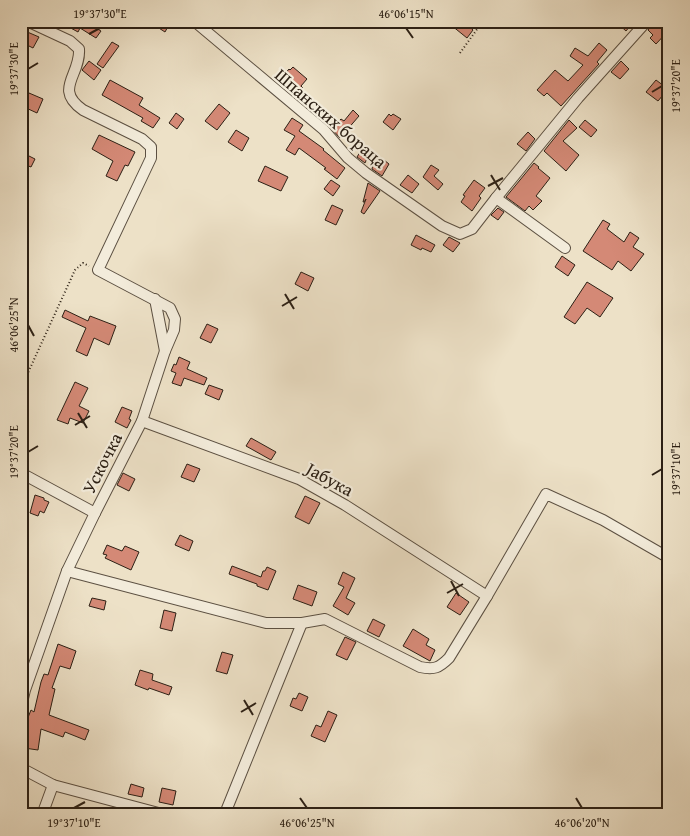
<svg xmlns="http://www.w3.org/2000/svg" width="690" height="836" font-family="'Gentium Book Plus',serif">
  <rect width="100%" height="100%" fill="#ede1c7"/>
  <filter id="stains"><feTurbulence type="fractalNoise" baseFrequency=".004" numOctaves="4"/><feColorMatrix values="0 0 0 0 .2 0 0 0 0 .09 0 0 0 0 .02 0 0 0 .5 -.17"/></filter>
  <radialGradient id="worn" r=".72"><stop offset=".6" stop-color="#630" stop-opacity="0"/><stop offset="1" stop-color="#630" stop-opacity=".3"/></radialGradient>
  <g fill="#d48976" stroke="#2c2015">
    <polygon points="58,21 84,21 101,31 96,38 80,28 78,32"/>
    <polygon points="148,21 171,21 165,32"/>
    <polygon points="446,21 463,21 473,30 467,38"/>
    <polygon points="615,21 634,21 626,31"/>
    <polygon points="654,21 661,21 669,28 669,30 656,44 650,38 653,35 648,30 652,25"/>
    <polygon points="25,31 39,37 33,48 21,42 21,40"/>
    <polygon points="112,42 119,46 103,68 97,64"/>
    <polygon points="599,43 607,50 597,62 599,64 561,106 547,93 544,96 537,90 555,70 568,81 583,65 570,56 575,48 588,56"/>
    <polygon points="89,61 101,70 94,80 82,70"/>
    <polygon points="621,61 629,69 620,79 611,72"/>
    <polygon points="293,67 307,79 301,86 303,88 301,90 304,93 298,99 278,82 289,69 290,70"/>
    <polygon points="110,80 143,98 139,105 160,118 153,128 141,121 143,118 102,95"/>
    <polygon points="656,80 668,89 658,101 646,92"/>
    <polygon points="29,93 43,99 37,113 24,107"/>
    <polygon points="219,104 230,113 217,130 205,121"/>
    <polygon points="353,110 359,116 340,138 329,126 335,119 338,122 341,119 344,121"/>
    <polygon points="176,113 184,119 177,129 169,123"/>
    <polygon points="389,114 391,116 393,114 401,119 393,130 383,122"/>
    <polygon points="292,118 303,125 299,131 324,149 323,150 345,168 337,179 324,169 326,168 299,148 295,155 286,150 295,136 284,130"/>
    <polygon points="569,120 577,128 563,141 579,155 566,171 544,151"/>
    <polygon points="585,120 597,130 591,137 579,127"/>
    <polygon points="236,130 249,138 242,151 228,142"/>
    <polygon points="528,132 535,139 526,151 517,144"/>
    <polygon points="99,135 135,152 128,166 125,165 117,181 106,176 113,161 92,149"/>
    <polygon points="362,149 369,154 365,163 357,157"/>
    <polygon points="21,152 35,159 31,167 21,163"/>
    <polygon points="374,159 381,164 384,160 389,164 382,176 372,169"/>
    <polygon points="534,163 539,167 538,168 550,178 536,196 542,201 533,210 529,206 525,211 506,197"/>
    <polygon points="431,165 439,170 434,176 443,184 438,190 423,177"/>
    <polygon points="265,166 288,177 281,191 258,181"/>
    <polygon points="408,175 419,184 412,193 400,185"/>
    <polygon points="331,180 340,186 333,196 324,189"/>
    <polygon points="474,180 485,188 479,196 481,198 472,211 461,202 465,196 463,195"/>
    <polygon points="368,183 380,191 364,214 361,212 366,199 364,202 363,202"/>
    <polygon points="332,205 343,210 336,225 325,220"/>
    <polygon points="498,208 504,212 498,220 491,215"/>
    <polygon points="603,220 610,224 607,229 624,242 630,232 639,238 633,247 644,254 631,271 618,261 612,270 583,251"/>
    <polygon points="416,235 435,245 431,252 422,248 421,250 411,245"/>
    <polygon points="449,237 460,243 453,252 443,245"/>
    <polygon points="562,256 575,265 568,276 555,267"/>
    <polygon points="301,272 314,278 308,291 295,284"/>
    <polygon points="587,282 613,298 600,317 587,308 575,324 564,317"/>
    <polygon points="65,310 88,321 90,316 116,326 109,345 94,338 87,356 76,351 86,328 62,317"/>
    <polygon points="207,324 218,329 211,343 200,338"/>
    <polygon points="179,357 190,362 187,369 207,378 204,385 184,378 181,386 172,383 176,373 171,371 174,364 176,365"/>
    <polygon points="75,382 88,388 79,406 89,411 83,423 70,418 68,424 57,420"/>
    <polygon points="209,385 223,390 219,400 205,394"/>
    <polygon points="122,407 132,411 129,419 131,420 127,428 115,422"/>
    <polygon points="251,438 276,452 271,460 246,446"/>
    <polygon points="187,464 200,469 194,482 181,477"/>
    <polygon points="123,473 135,479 129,491 117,485"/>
    <polygon points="35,495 44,498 44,500 49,502 44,513 40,511 38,516 30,513"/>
    <polygon points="305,496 320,503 309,524 295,517"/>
    <polygon points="180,535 193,541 189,551 175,545"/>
    <polygon points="107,545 122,551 125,546 139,552 131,570 105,558 107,555 103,554"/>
    <polygon points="232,566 261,577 263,571 265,571 267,567 276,571 268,590 257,586 257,584 229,574"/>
    <polygon points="343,572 355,578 346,598 355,603 348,615 333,606 344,587 338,584"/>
    <polygon points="298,585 317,592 312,606 293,599"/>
    <polygon points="456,593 469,602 460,615 447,607"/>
    <polygon points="92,598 106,601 104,610 89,606"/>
    <polygon points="164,610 176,613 172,631 160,628"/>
    <polygon points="373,619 385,625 379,637 367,631"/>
    <polygon points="413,629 429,639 426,645 435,650 430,661 403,646"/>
    <polygon points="345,637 356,642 347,660 336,655"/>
    <polygon points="58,644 76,651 70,669 60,666 52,688 55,689 49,715 89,730 85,740 65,732 63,737 41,729 38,750 24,748 27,720 31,710 34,712 41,682 44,674 48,675"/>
    <polygon points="222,652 233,655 227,674 216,671"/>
    <polygon points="140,670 153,674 152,680 172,687 169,695 149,688 148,690 135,685"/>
    <polygon points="299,693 308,697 302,711 290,706 293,698 296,699"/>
    <polygon points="328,711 337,715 325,742 311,736 316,725 321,727"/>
    <polygon points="131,784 144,788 142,797 128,794"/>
    <polygon points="162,788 176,791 173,805 159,802"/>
  </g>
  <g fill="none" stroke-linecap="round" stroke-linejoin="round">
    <defs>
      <g id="street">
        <polyline points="194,21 324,130 348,158 366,173 442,226 460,234 472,229 496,198 578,98 647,21"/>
        <polyline points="496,198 565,248"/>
        <polyline points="155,299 165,351"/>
        <polyline points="142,421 299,479 345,505 487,596"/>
        <polyline points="21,473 95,513"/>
        <path d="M67,571L266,623H302L325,619L420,667C434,670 439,668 449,658L487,596L546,494L603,520L669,558"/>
        <path d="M21,707L25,690L67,571L95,513L142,421L165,351L174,330L175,319L170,308L98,270L151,158V147L142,139L83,110C53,89 81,75 79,49L70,41L27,21"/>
        <polyline points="21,768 53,785 166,815"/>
        <polyline points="42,815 53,785"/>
        <polyline points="224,815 226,811 302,623"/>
      </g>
    </defs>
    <use href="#street" stroke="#5c5042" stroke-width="12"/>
    <g stroke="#2c2015" stroke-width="2" stroke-dasharray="1 2.5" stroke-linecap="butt">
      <polyline points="460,53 483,21"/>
      <polyline points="21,388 75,270 83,263 89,266"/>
    </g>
    <use href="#street" stroke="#f3ecdb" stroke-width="10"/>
  </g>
  <path fill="none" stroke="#2c2015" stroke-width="2" d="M406,28L413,38M89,34L100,28M28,69L38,63M652,92L662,86M491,175L500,190M488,186L503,178M285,294L294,309M282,306L297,297M28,325L34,336M78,413L87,428M75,425L90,416M28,452L38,446M652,475L662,469M451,581L459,596M447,593L463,584M244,700L253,715M241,712L256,703M300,798L307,808M576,798L582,808M74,808L85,802"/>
  <g text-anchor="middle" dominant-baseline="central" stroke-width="4.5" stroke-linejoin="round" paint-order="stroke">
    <g font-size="18" fill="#2c2015" stroke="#f3ecdb">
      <text transform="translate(331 118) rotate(41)">Шпанских бораца</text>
      <text transform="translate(102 463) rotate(-63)">Ускочка</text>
      <text transform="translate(330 479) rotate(29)">Јабука</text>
    </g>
  </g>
  <rect width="690" height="836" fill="none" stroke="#ede1c7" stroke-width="55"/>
  <rect x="28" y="28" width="634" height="780" fill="none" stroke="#2c2015" stroke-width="2"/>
  <g font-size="12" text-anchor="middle" fill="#2c2015">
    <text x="100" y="18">19°37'30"E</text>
    <text x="406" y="18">46°06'15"N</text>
    <text transform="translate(14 69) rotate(-90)" y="4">19°37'30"E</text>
    <text transform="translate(676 86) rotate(-90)" y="4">19°37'20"E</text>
    <text transform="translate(14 325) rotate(-90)" y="4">46°06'25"N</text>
    <text transform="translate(14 452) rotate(-90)" y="4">19°37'20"E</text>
    <text transform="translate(676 469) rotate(-90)" y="4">19°37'10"E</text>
    <text x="74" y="827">19°37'10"E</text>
    <text x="307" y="827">46°06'25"N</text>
    <text x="582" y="827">46°06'20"N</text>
  </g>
  <rect width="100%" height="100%" filter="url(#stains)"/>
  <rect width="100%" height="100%" fill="url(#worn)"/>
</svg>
